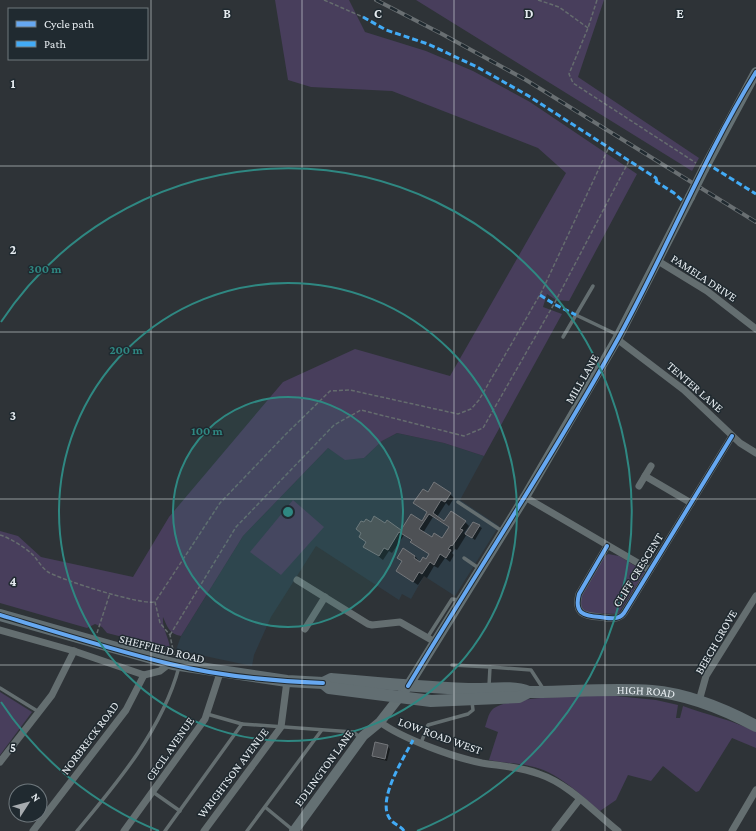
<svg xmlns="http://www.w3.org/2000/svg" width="756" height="831" font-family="'Crimson Pro',serif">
  <rect width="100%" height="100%" fill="#2e3337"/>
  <polygon fill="#2e3d47" points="397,433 444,443 484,456 460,500 499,526 455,596 424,576 411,599 402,594 399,600 316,546 271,617 254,655 252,666 176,650 181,636 243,536 328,448 345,459 364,458 382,441"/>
  <g fill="#483e5c">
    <path d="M275,0H349L365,32L426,51L473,71L530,102L637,174L569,301L556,300L547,294L543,307L562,314L484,456L444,443L397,433L382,441L364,458L345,460L328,448L243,536L181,636C169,634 167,626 163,617C162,629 169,637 170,649L107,633L102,627L95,624L87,628L0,603V531L18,536L41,557L133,577L169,517L283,382L355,349L450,376L566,173L538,148L392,91L311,87L288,80Z"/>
    <polygon points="416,0 604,0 578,77 699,158 692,171"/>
    <polygon points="293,500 324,527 281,575 250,552"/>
    <polygon points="608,554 619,556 645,572 618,614 589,613 581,608 581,596 604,557"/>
    <polygon points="0,692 32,712 0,755"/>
    <path d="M616,696L656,700L678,705L676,718H680L683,706C707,715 733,720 756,732V748L732,738L699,791L696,792L663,766L651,781L628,775L616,800L600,811C579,794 557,771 530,766C516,763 503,763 489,760L498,732L485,727C487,722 488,714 492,710C504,695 595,696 616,696Z"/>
  </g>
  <g fill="#0007" fill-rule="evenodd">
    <path d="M428,493L450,494L454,498L449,506L446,503L437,517L445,522H465L469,526L464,533L466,535L473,523L482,528L475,540L467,534L457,550L455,549L452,553L454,555L450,562L445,558L438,568L434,566L427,578L424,576L418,585L397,571L403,562L398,558L415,556L421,564L426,560L430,555L404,535L392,553L389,551L383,560L365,546L367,543L360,537L362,534L357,529L371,523L385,524L401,531L422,522L428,513L414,503ZM433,517L450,528L442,540L432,538L423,533Z"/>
    <polygon points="387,746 390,749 387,761 375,758 373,755"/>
  </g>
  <g fill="#4e5155" stroke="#74777b" fill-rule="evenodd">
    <path d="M434,482L451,493L445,502L441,500L433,513L444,521L451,511L466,521L460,529L463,530L452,546L451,545L448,549L451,550L446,558L440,554L434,565L430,562L422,574L419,572L413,582L396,571L402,561L397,558L403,548L415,556L414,558L420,562L423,557L426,559L429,554L410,542L412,540L399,532L388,550L384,548L379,556L363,547L366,542L359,537L361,533L356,529L361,521L364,522L366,519L371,522L374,516L385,523L387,520L401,530L411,514L422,521L427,512L413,503L423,489L428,492ZM429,514L449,527L442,538L434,533L432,537L419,529Z"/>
    <polygon points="473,522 480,525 472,538 465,534"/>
    <polygon points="375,742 388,745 385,759 372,756"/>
  </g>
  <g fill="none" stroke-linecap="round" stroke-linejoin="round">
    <g stroke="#656c6e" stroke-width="1.5" stroke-dasharray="4 2" stroke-linecap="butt">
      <polyline points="324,0 363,17"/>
      <polyline points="538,0 559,7 588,28"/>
      <polyline points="597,0 588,28 569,74 573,83 696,163"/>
      <path d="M0,535C10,538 24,547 32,554C37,559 42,568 48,572C62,580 140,605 154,602"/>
      <polyline points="97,633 110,593"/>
      <polyline points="170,635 236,527 334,425 361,410 464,436 483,428 554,304 629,161"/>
      <polyline points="174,655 170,635 160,623 155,602 220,503 286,434 330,391 350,390 458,414 471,409 479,400 542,291 609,147"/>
    </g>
    <g stroke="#646e70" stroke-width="3.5">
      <polyline points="576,315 618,335"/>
      <polyline points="563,337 593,286"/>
      <polyline points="458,502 502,531"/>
      <polyline points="464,558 480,569"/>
      <polyline points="427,638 452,599 459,600"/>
      <polyline points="452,665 490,667"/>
      <polyline points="489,686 490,667 531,670 544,690"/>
      <polyline points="0,688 39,712"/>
      <polyline points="207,714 242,724"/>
      <polyline points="421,743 428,725 468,714 473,710 472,702"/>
      <polyline points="153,792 180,811"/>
      <polyline points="265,807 293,830"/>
      <path d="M77,831C118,782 162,730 179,667"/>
      <polyline points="165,831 242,724 353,732 361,738"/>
      <polyline points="247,831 321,731"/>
    </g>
    <g stroke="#646e70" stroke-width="7">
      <polyline points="658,261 707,291 756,329"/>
      <polyline points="617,339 684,390 740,443 756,453"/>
      <polyline points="645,476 691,503"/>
      <polyline points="639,486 651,466"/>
      <polyline points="525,497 650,570"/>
      <path d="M607,546L579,594C574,613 583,616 600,617C608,618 618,621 624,613L732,436"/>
      <polyline points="297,580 368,624 372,625 400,622 435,642"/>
      <polyline points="305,629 325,597"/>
      <polyline points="0,630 74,651 144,675 160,671 169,664"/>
      <polyline points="699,701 706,676 756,596"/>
      <path d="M380,722C401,738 455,758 482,763C501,766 521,767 539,774C569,784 593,811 618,831"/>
      <polyline points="0,762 52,695 74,651"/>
      <polyline points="33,831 126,710 144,675"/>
      <polyline points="124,831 205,719 220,673"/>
      <polyline points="204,831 281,727 287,681"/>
      <polyline points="555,831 579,800"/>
      <polyline points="732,831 756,790"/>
    </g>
    <g stroke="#647073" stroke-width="10">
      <polyline points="704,169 756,72"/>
      <polyline points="294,831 363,736 380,722 408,686 525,497 617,339 690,197"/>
    </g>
    <g stroke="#626e72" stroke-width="12">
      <path id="s1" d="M0,615L173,664L287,681L323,683L331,679C377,683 422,687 468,689C488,690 511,685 529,692C569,692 612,688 652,691C689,694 724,709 756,726"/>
      <polyline points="323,683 329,688 431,701 519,697 529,692"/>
    </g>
    <defs>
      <polyline id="rail" points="376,0 442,34 526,80 756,222"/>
    </defs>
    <use href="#rail" stroke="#696f72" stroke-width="4"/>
    <use href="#rail" stroke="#202a30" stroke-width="2.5" stroke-dasharray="8" stroke-linecap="butt"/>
    <polyline stroke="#647073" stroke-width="10" points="690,197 704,169"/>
    <g stroke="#42abf6" stroke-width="3" stroke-dasharray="6 3" stroke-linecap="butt">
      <polyline points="363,17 386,30 428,44 477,67 527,95 656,178 657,182"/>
      <polyline points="706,163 756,194"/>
      <polyline points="655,181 674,193 686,204"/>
      <polyline points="540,295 554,304 576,315"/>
      <path d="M404,831C401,826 393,824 390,819C376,800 404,758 413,740"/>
    </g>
    <defs>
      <g id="cycleway">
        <path d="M607,546L579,594C574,613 583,616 600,617C608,618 618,621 624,613L732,436"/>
        <path d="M0,615C56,632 113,650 170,664C219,676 272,681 323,683"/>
        <path d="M408,686C478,570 553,456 619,337C667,249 704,157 756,72"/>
      </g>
    </defs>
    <use href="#cycleway" stroke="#202a30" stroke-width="6"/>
    <use href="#cycleway" stroke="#66a8f1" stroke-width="4"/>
  </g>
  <path fill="none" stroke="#e6ecf0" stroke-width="1" stroke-opacity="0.55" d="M151,0V831M302,0V831M454,0V831M605,0V831M0,166H756M0,332H756M0,499H756M0,665H756"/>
  <circle cx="288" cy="512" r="115" fill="#2f8882" fill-opacity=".12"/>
  <g fill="none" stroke="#2f8882" stroke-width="2">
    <circle cx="288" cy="512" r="115"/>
    <circle cx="288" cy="512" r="229"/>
    <path d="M159 831A344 344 0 0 1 1 702M1 322A344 344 0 1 1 417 831"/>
  </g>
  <g text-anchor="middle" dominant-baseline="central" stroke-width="3" stroke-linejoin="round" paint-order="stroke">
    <g font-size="12" fill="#e6ecf0" stroke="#202a30">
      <text transform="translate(704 278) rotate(33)">PAMELA DRIVE</text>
      <text transform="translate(582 379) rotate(-60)">MILL LANE</text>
      <text transform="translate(695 387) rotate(41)">TENTER LANE</text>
      <text transform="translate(638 570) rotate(-58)">CLIFF CRESCENT</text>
      <text transform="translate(716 642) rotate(-60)">BEECH GROVE</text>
      <text transform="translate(162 649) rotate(14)">SHEFFIELD ROAD</text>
      <text stroke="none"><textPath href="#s1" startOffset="656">HIGH ROAD</textPath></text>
      <text transform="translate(440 736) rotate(20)">LOW ROAD WEST</text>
      <text transform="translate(90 738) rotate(-53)">NORBRECK ROAD</text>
      <text transform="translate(170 749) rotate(-55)">CECIL AVENUE</text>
      <text transform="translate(324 768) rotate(-54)">EDLINGTON LANE</text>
      <text transform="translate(233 773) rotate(-53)">WRIGHTSON AVENUE</text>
    </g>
  </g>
  <g font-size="13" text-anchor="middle" font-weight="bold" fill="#e6ecf0" stroke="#202a30" stroke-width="3" stroke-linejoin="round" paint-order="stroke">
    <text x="227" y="18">B</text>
    <text x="378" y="18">C</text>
    <text x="529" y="18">D</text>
    <text x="680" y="18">E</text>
    <text x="13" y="88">1</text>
    <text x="13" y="254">2</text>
    <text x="13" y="420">3</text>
    <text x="13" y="586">4</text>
    <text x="13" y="752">5</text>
  </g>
  <circle cx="288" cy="512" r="6" fill="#2f8882" stroke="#202a30" stroke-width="2"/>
  <g font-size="12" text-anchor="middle" font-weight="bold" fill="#2f8882" stroke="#202a30" stroke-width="3" stroke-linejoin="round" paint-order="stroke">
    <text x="45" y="273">300 m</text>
    <text x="126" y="354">200 m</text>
    <text x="207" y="435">100 m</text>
  </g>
  <rect x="8" y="8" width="140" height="52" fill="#202a30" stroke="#6f787d"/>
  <rect x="16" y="21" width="20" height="6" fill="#66a8f1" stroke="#6f787d"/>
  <text x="44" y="28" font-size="12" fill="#e6ecf0">Cycle path</text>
  <rect x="16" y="41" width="20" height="6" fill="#42abf6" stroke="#6f787d"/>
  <text x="44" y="48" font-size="12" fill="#e6ecf0">Path</text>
  <g transform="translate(28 803) rotate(54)"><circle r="19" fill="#202a30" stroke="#6f787d"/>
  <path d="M0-3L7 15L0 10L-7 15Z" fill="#a6abaf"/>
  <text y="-6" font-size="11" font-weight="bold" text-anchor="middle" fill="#e6ecf0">N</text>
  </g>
</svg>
